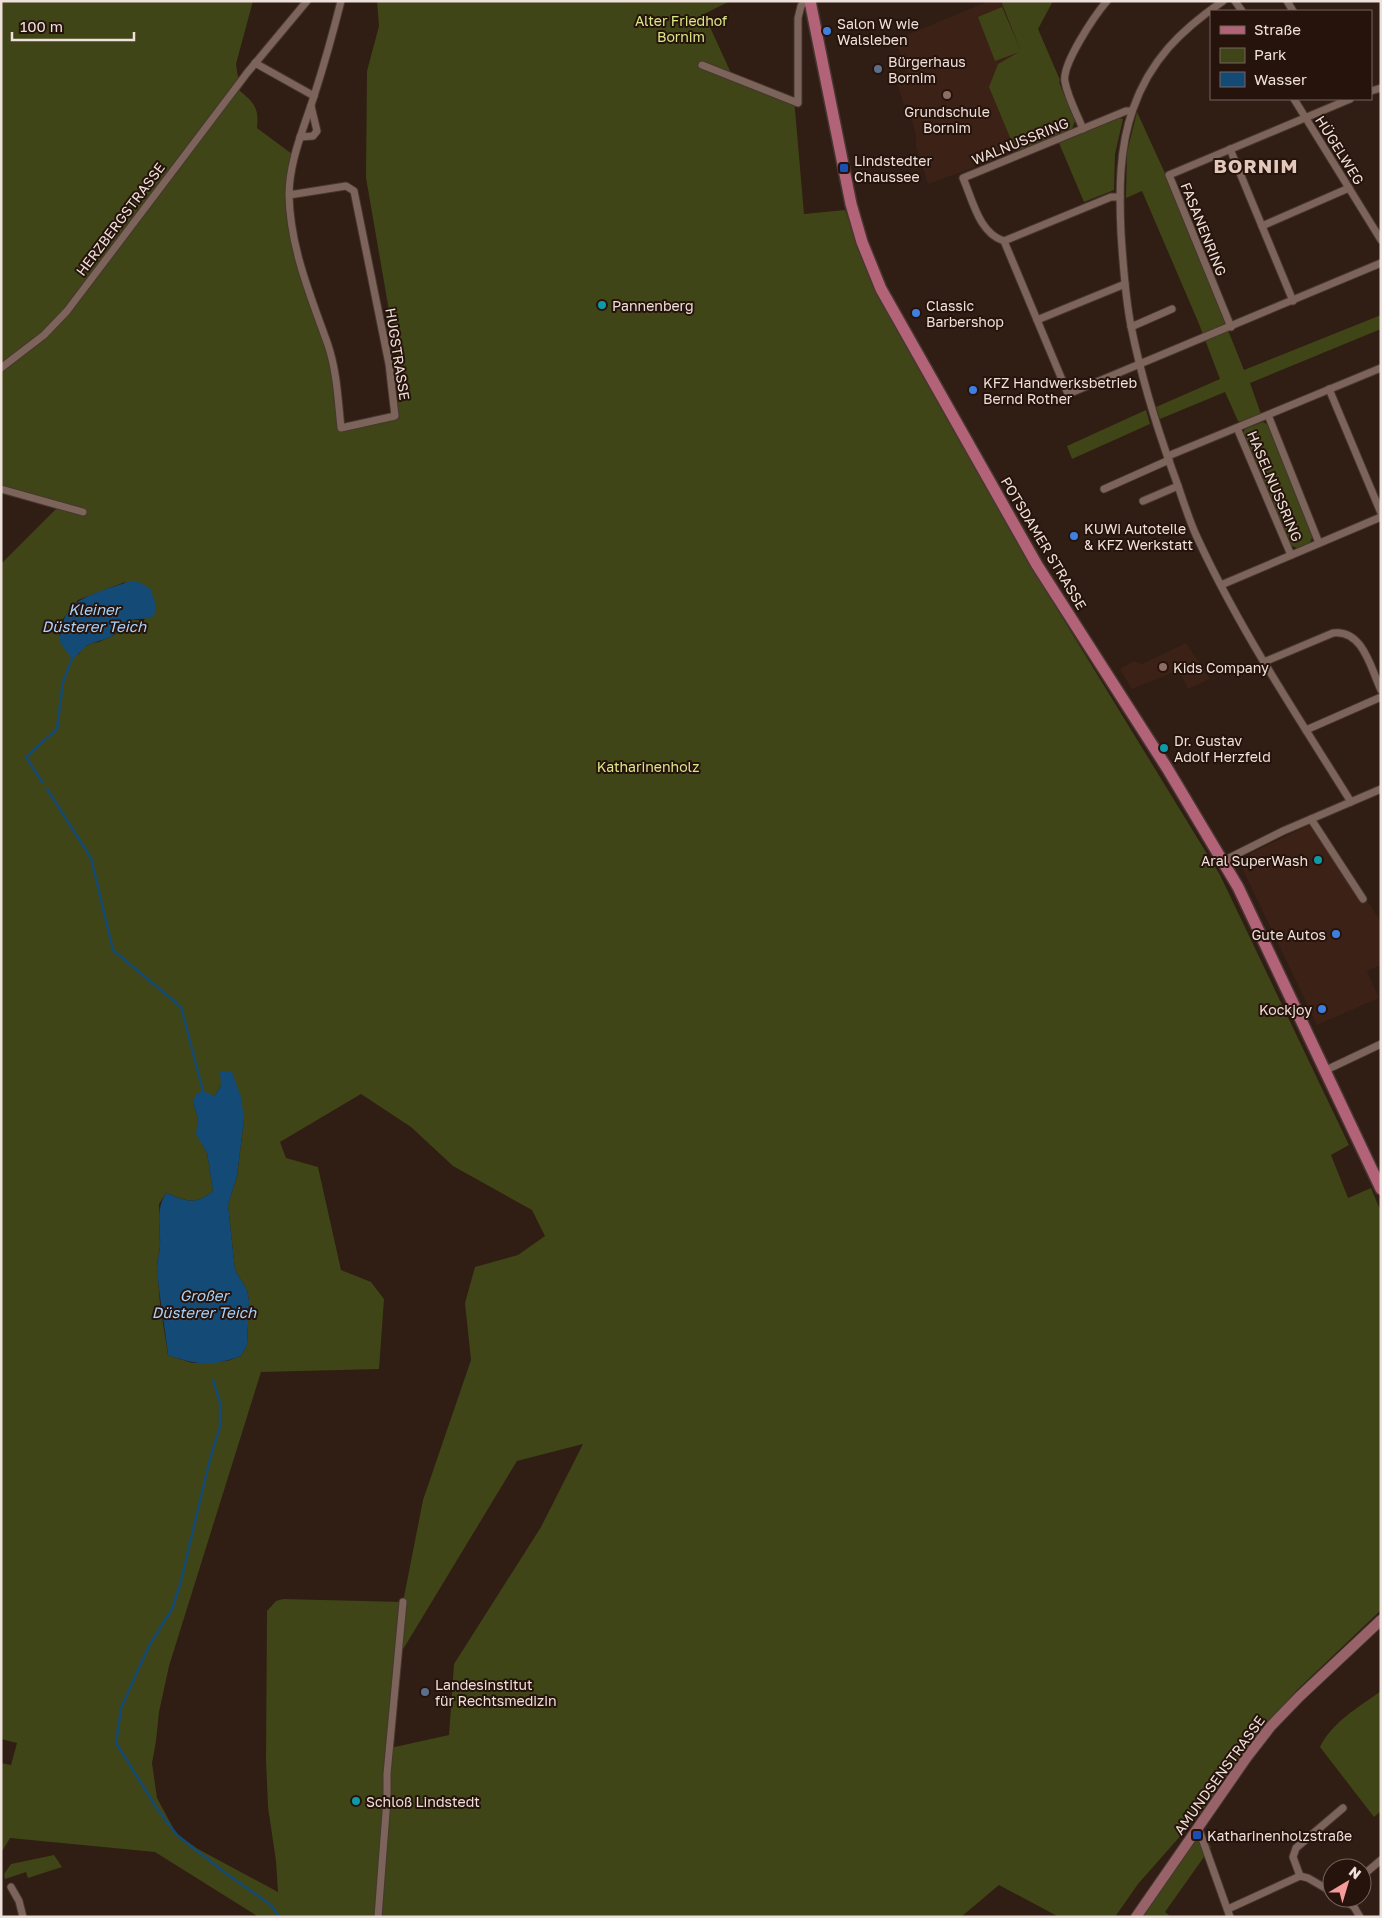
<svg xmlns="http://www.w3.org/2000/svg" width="1382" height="1918" font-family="'Golos Text',sans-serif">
  <rect width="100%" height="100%" fill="#301d14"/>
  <g fill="#3c2116">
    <polygon points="989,1 1001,1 1022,51 998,64 990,87 1016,152 928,184 916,146 916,136 908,103 904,105 895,77 907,72 895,40"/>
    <polygon points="1186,643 1210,679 1188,689 1179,670 1132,689 1120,669 1134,661 1142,664"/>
    <polygon points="1316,822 1381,922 1381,965 1367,971 1379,998 1317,1025 1243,870 1251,853"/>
  </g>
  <g fill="#3f4516" fill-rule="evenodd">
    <path d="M1,1H253L236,64L240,91C255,103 259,109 257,128L292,154L293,232L328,346L341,427L395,416L400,374L366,178L367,71L379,26L377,1H730L704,14L731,73L794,98L804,214L845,210L876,292L1032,568L1220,875L1349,1145L1331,1155L1348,1198L1371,1188L1381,1212V1610L1296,1691L1266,1726L1198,1816L1138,1884L1115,1917H1059L999,1885L961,1917H259L155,1852L10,1838L1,1853V1763L11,1765L17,1743L1,1739V564L60,505L1,489ZM125,582L145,620H130L120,626L116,634L99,642L92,643L83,648L78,655L59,635L62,620L78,600ZM221,1085L244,1119L237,1176L228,1205L235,1270L247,1290L249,1301L247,1345L241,1356L227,1361L192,1363L168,1355L160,1304L157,1265L160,1246L159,1204L166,1193C188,1201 194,1206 213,1191L207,1153L197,1134L198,1119L193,1102L215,1096ZM361,1094L411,1127L453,1166L532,1210L545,1236L518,1255L475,1267L465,1303L471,1360L423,1500L403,1602L283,1599L276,1601L267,1611L266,1760L268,1807L276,1861L278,1892L198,1849L177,1835L157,1798L152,1763L156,1741L159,1712L169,1666L261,1372L379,1369L384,1299L371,1282L341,1270L318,1167L286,1158L280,1142ZM583,1444L541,1527L454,1664L449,1735L390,1748L399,1656L517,1461Z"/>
    <polygon points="1001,1 1053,1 1038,29 1060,80 1059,82 1075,121 1072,129 1016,152 989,87 998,64 1019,52 995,61 978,17 1002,7 1021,51"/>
    <polygon points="1137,112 1164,171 1244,370 1381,315 1381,329 1250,383 1261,414 1241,422 1238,421 1225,392 1160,419 1156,407 1220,379 1199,324 1142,191 1126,198 1127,152"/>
    <polygon points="1119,118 1123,119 1115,154 1114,190 1084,202 1059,143"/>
    <polygon points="1146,410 1150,424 1072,459 1067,446"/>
    <polygon points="1263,422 1267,424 1313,535 1310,543 1297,548 1290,545 1243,434 1245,429"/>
    <path d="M1381,1691V1811L1374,1817L1320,1747C1332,1722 1359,1707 1381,1691Z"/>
    <polygon points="1198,1827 1211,1847 1165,1912 1171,1917 1136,1917"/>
    <polygon points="54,1855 62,1867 28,1878 26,1872 5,1879 4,1874 11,1864"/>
  </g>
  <g fill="#144a76">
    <path d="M136,581L150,588L156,605L154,616C145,620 139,618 130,620C120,623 121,628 116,633C110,639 97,641 90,644C83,647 79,655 72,659L59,641C63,605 78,599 109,588C119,585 126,582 136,581Z"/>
    <path d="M220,1072H232L241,1097L244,1119L237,1176L228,1205L235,1270L247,1290L249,1301L247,1345L241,1356C211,1367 197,1365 168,1355C165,1326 159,1297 157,1268C157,1260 160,1253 160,1245C161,1225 155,1211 166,1193C187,1201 194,1206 213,1191L207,1153L196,1134L198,1119L193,1102L196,1094L203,1091L215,1096L221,1085Z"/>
  </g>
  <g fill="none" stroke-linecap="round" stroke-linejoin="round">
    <g stroke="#144a76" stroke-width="2.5">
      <polyline points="42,782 26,757 57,729 63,682 72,659"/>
      <polyline points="47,789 91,858 113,950 181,1007 203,1091"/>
      <polyline points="213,1380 220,1402 220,1427 210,1459 180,1585 172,1609 149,1646 121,1708 116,1743 158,1810 177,1835 224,1872 271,1905 279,1917"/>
    </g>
    <defs>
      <g id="street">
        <path d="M1223,1C1181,30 1150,60 1133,109C1119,148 1119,192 1121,233C1123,264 1125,296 1131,326C1141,376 1156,425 1173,472C1181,493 1187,515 1196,535C1239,629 1297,715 1351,802"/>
        <polyline points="1235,1 1242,11"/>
        <polyline points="1287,1 1293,11"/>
        <polyline points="255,63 314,96"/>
        <polyline points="702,65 798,103 798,18 801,6 805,1"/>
        <polyline points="1371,91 1381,88"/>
        <polyline points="1294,99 1381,240"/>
        <path d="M1083,129C1077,114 1068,98 1065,82C1061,65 1095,15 1107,1"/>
        <polyline points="300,137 313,136 317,131 311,106"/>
        <polyline points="1230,149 1293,301"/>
        <path d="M289,195L346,186L354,191L389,364L395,416L341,428C338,400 337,372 328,345C311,297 290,248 289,195C289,161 304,128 314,96C324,65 333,33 341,1"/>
        <path d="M1120,197H1111L1004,241C979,233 973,201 963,178L1126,111H1132"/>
        <polyline points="1262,226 1349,188"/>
        <polyline points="1004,241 1068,394 1381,263"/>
        <polyline points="1037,320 1125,284"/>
        <polyline points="1131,327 1172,309"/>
        <polyline points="1231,327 1169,175 1350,99"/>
        <polyline points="1,368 44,335 67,311 247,73 307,1"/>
        <polyline points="1329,389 1381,513"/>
        <polyline points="1268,415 1319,543"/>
        <polyline points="1237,428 1291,555"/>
        <polyline points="1168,456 1381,368"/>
        <polyline points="1,489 83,512"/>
        <polyline points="1104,489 1169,460"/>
        <polyline points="1143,501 1178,486"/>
        <polyline points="1221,585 1381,517"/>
        <path d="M1264,662L1333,633C1363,629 1371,669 1381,690"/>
        <polyline points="1306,730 1381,697"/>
        <polyline points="1311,819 1363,899"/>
        <polyline points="1223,861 1283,831 1381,789"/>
        <polyline points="1324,1071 1381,1044"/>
        <polyline points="1198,1827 1230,1917"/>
        <polyline points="1300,1876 1293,1857 1296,1848 1343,1808"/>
        <polyline points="1362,1876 1381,1860"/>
        <polyline points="11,1887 19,1901 23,1917"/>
        <polyline points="1342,1898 1354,1907 1360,1917"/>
        <polyline points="1228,1909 1300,1876 1308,1878 1332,1892"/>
        <polyline points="378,1917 387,1799 387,1774 403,1602"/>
      </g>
      <polyline id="secondary" points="1136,1917 1247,1757 1271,1726 1299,1697 1381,1620"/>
      <polyline id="primary" points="810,1 851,204 862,242 881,289 1037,565 1167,768 1238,887 1381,1189"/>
    </defs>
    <use href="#street" stroke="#473632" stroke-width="9"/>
    <use href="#secondary" stroke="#473632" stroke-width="12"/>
    <use href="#primary" stroke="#473632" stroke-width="14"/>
    <use href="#street" stroke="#7d645a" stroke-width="7"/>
    <use href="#secondary" stroke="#986368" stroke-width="10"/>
    <use href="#primary" stroke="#b36377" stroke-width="11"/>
  </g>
  <g fill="#3f7fe0" stroke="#26130b" stroke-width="2">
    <circle cx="827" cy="31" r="5"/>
    <circle cx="916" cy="313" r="5"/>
    <circle cx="973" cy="390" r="5"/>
    <circle cx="1074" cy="536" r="5"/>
    <circle cx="1336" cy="934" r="5"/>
    <circle cx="1322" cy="1009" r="5"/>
  </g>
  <g fill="#5c6f8a" stroke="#26130b" stroke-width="2">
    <circle cx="878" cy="69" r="5"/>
    <circle cx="425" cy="1692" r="5"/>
  </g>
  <g fill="#8d6e63" stroke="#26130b" stroke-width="2">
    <circle cx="947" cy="95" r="5"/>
    <circle cx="1163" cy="667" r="5"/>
  </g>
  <g fill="#1a4fb4" stroke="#26130b" stroke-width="2">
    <rect x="839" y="163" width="10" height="10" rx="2.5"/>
    <rect x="1192" y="1830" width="10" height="10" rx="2.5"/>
  </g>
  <g fill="#0f9aa8" stroke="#26130b" stroke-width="2">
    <circle cx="602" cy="305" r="5"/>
    <circle cx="1164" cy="748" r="5"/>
    <circle cx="1318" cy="860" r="5"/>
    <circle cx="356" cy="1801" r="5"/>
  </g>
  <g text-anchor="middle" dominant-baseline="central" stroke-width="4" stroke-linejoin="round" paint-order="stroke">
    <g font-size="14" fill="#d9e887" stroke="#26130b">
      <text x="681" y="20">Alter Friedhof<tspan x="681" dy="16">Bornim</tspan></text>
      <text x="648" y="766">Katharinenholz</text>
    </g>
    <g font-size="14" fill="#eee0da" stroke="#26130b" text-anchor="start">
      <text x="837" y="23">Salon W wie<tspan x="837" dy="16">Walsleben</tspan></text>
      <text x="888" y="61">Bürgerhaus<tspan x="888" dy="16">Bornim</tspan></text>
      <text x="947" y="111" text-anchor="middle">Grundschule<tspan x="947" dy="16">Bornim</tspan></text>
      <text x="854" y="160">Lindstedter<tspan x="854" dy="16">Chaussee</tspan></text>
      <text x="612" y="305">Pannenberg</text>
      <text x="926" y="305">Classic<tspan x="926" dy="16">Barbershop</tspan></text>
      <text x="983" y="382">KFZ Handwerksbetrieb<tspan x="983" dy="16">Bernd Rother</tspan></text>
      <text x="1084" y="528">KUWi Autoteile<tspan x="1084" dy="16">&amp; KFZ Werkstatt</tspan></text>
      <text x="1173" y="667">Kids Company</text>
      <text x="1174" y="740">Dr. Gustav<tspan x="1174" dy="16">Adolf Herzfeld</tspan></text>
      <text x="1308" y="860" text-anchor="end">Aral SuperWash</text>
      <text x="1326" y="934" text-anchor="end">Gute Autos</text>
      <text x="1312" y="1009" text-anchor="end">Kockjoy</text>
      <text x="435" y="1684">Landesinstitut<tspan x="435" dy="16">für Rechtsmedizin</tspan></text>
      <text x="366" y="1801">Schloß Lindstedt</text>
      <text x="1207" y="1835">Katharinenholzstraße</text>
    </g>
    <g font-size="14" fill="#eee0da" stroke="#26130b">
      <text transform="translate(1020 141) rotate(-22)">WALNUSSRING</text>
      <text transform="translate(1340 150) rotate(58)">HÜGELWEG</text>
      <text transform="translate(120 219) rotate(-53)">HERZBERGSTRASSE</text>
      <text transform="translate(1204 229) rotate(68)">FASANENRING</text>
      <text transform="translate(398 354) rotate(81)">HUGSTRASSE</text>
      <text transform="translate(1275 486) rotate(67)">HASELNUSSRING</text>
      <text transform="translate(1044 543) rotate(59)">POTSDAMER STRASSE</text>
      <text transform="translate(1219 1775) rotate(-54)">AMUNDSENSTRASSE</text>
    </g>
    <g font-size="15" font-style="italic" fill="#a7d2fb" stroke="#26130b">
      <text x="94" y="609">Kleiner<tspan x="94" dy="17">Düsterer Teich</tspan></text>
      <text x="204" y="1295">Großer<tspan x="204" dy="17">Düsterer Teich</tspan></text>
    </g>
    <g font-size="19" font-weight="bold" letter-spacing="1" fill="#e3c8bc" stroke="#26130b">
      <text x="1256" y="165">BORNIM</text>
    </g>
  </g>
  <rect width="1382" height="1918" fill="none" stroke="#eee0da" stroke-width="5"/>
  <rect x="1210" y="10" width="162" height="90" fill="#26130b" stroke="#76655e"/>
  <rect x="1220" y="26" width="25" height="8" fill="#b36377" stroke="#76655e"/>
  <text x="1254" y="35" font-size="15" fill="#eee0da">Straße</text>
  <rect x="1220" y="48" width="25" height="15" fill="#3f4516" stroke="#76655e"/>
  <text x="1254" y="60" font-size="15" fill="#eee0da">Park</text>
  <rect x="1220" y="72" width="25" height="15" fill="#144a76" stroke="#76655e"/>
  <text x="1254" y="85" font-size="15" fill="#eee0da">Wasser</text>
  <g transform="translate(1347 1883) rotate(38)"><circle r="24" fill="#26130b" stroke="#76655e"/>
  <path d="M0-4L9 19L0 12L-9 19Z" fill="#f59b9b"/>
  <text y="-8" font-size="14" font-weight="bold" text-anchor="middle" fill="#eee0da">N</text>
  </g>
  <path d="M12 32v8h122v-8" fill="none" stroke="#eee0da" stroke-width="2.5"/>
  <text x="20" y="32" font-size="15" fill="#eee0da" stroke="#26130b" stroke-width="4" paint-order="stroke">100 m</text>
</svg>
